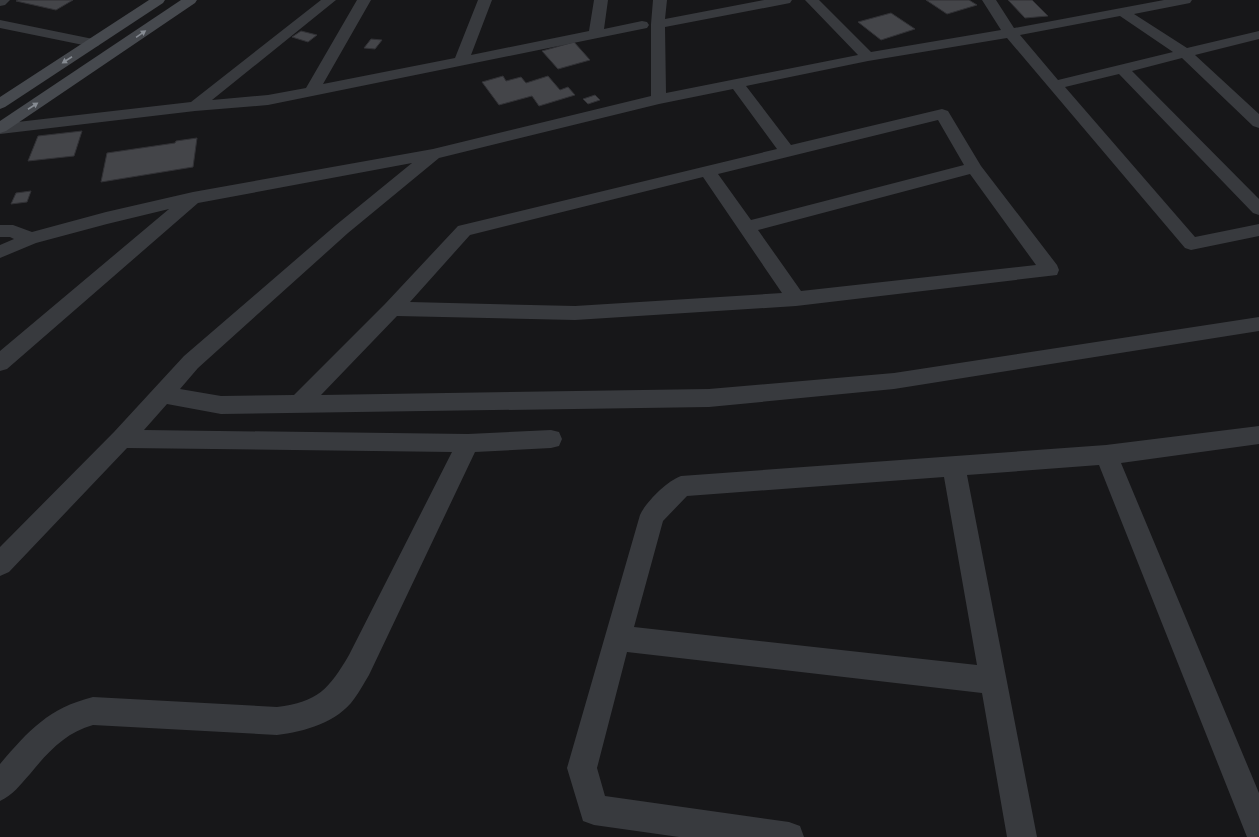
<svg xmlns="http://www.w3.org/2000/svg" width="1259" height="837" font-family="Barlow,sans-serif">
  <rect width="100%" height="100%" fill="#171719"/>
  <g fill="#444549" stroke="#313135">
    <polygon points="18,0 73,0 56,10 16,1"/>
    <polygon points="926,0 969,0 977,5 947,14"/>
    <polygon points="1008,0 1032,0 1048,16 1025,18"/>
    <polygon points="891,13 915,29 881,40 858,22"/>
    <polygon points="301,31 317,35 308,42 292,37"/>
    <polygon points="371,39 382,40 375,49 364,48"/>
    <polygon points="574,42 590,60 558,69 542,51"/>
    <polygon points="503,76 506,81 521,77 526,83 548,76 560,90 568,87 575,95 539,106 532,96 499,105 482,82"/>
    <polygon points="595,95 600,100 588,104 583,99"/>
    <polygon points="82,131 74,156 28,161 38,136"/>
    <polygon points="197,138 193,167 101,182 107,153 175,143 176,141"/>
    <polygon points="31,191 27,202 11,204 16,193"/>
  </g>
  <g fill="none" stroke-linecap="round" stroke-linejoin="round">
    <g fill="#383a3e" fill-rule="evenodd">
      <polygon points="0,0 10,0 5,5 0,6"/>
      <polygon points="321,0 336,0 212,100 268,95 306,88 357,0 371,0 323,84 455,58 478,0 492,0 471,55 589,31 594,0 608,0 604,29 642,21 647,22 649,25 647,28 642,29 268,105 195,111 0,134 0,124 191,102"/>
      <path d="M653,0H667L665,19L764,0H792L790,3L785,4L665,27L666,93L858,55L805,0H819L871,52L1001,30L982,0H996L1014,28L1164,0H1192L1190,3L1185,4L1134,14L1187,48L1259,31V39L1195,55L1259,114V128L1253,126L1182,58L1132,71L1259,199V215L1253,213L1119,74L1065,87L1195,237L1259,224V236L1191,250L1185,248L1007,38L868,61L746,86L791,145L942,109L948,111L981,166L1057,265L1059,270L1057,275L796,306L575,320L397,316L321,395L709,389L894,373L1259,317V331L894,389L709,407L221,414L167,404L144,430L468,434L551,430L559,432L562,439L559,446L551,448L475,452L369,675C364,683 360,691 354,699C338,722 304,732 277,735L93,725C66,732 47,753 30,774C20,785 13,795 0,801V764C29,730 49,708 93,697L277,707C318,702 329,689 349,655L452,452L127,448L9,572L0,576V547L114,432L184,356L336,225L412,163L198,203L7,369L0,371V351L169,209L107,224L36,243L0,258V245L14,239L10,237H0V225H13L32,232L106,212L193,192L433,149L651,96V24ZM1120,16L1173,52L1058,80L1020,35ZM733,89L777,149L458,226L385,304L294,395L221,396L180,389L198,368L348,233L439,158L659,104ZM938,120L964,165L751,220L718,174ZM970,174L1036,265L801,291L758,230ZM703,177L782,293L575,306L410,302L470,235Z"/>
      <polygon points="0,20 93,39 98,40 100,43 98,46 93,47 0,28"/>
      <path d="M1259,426V444L1121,463L1259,793V837H1247L1099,465L967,475L1037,837H1007L982,693L627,652L597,768L605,796L789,822L800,826L804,837H679L594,825L583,821L567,768L640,515C646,502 667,481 681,476L1106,445ZM944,477L977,665L634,627L663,521L687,496Z"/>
    </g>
    <g fill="#46494e" fill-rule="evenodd">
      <polygon points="149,0 165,0 163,3 5,107 0,109 0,97"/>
      <polygon points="181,0 197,0 195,3 6,131 0,133 0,121"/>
    </g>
  </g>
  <defs><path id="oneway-solid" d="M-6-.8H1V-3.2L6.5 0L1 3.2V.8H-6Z"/></defs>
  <g fill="#878c93">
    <use href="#oneway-solid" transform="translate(141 34) rotate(-35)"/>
    <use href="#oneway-solid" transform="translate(67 60) rotate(147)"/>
    <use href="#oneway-solid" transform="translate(33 106) rotate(-33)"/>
  </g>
</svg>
